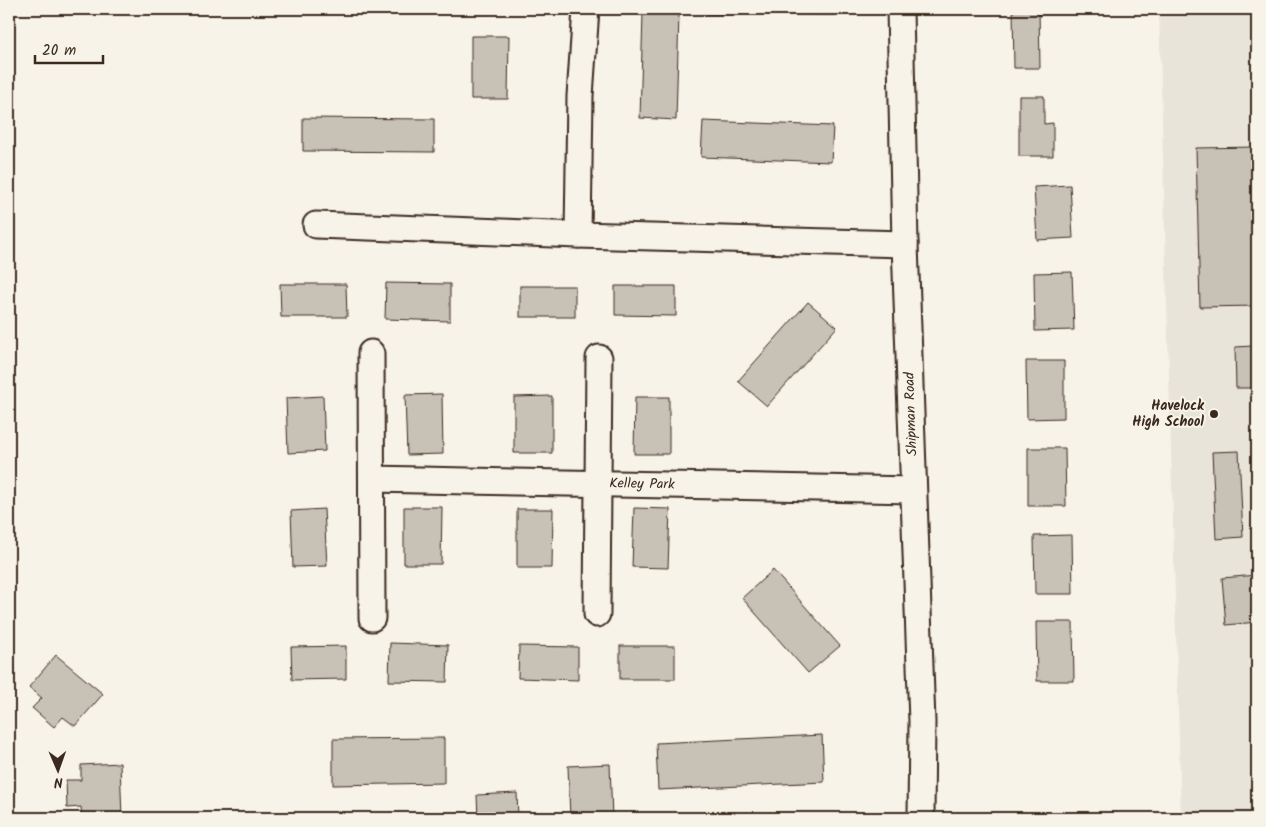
<svg xmlns="http://www.w3.org/2000/svg" width="1266" height="827" font-family="Kalam,sans-serif">
  <rect width="100%" height="100%" fill="#f7f3e8"/>
  <filter id="ink" filterUnits="userSpaceOnUse"><feTurbulence type="fractalNoise" baseFrequency=".02" numOctaves="2"/><feDisplacementMap in="SourceGraphic" scale="10" xChannelSelector="R" yChannelSelector="G"/><feConvolveMatrix kernelMatrix="1 2 1 2 8 2 1 2 1" color-interpolation-filters="sRGB"/></filter>
  <g filter="url(#ink)">
    <polygon fill="#e9e4d9" points="1159,9 1257,9 1257,818 1181,818"/>
    <g fill="#c8c1b6" stroke="#3b2a1e">
      <polygon points="707,9 834,9 834,15 707,14"/>
      <polygon points="1039,9 1040,68 1014,68 1013,10"/>
      <polygon points="643,13 679,14 676,120 640,118"/>
      <polygon points="471,36 509,36 508,99 471,99"/>
      <polygon points="1019,96 1044,96 1044,124 1053,123 1053,156 1019,156"/>
      <polygon points="303,118 434,119 434,152 303,151"/>
      <polygon points="703,121 833,126 831,162 701,157"/>
      <polygon points="1257,147 1257,306 1200,307 1196,148"/>
      <polygon points="1070,185 1073,238 1037,240 1034,187"/>
      <polygon points="1072,272 1074,330 1035,331 1034,273"/>
      <polygon points="386,283 450,284 450,321 385,319"/>
      <polygon points="280,284 346,284 347,317 281,317"/>
      <rect x="520" y="286" width="55" height="31"/>
      <polygon points="615,286 676,286 676,316 615,315"/>
      <polygon points="808,302 837,327 767,406 738,381"/>
      <polygon points="1253,346 1255,388 1236,388 1235,347"/>
      <polygon points="1026,361 1064,361 1064,418 1027,419"/>
      <polygon points="442,394 443,454 407,455 405,395"/>
      <polygon points="323,396 325,451 288,453 286,398"/>
      <polygon points="552,396 552,453 514,453 514,397"/>
      <polygon points="635,397 669,397 669,454 634,454"/>
      <polygon points="1028,448 1065,448 1066,506 1028,506"/>
      <polygon points="1239,451 1243,537 1216,539 1212,452"/>
      <polygon points="404,507 442,507 441,564 404,564"/>
      <polygon points="634,508 670,509 668,568 632,567"/>
      <polygon points="324,509 327,566 293,567 291,511"/>
      <polygon points="517,509 553,509 552,568 517,568"/>
      <polygon points="1072,535 1073,594 1035,594 1034,536"/>
      <polygon points="773,570 840,646 808,673 742,598"/>
      <polygon points="1257,575 1257,622 1226,625 1222,578"/>
      <polygon points="1036,622 1073,622 1074,681 1037,681"/>
      <polygon points="390,643 448,645 447,682 389,681"/>
      <polygon points="346,646 346,679 292,680 291,647"/>
      <polygon points="519,646 578,647 578,680 518,678"/>
      <rect x="620" y="646" width="55" height="33"/>
      <polygon points="56,655 103,694 75,726 63,717 54,727 32,708 42,698 29,687"/>
      <polygon points="822,735 824,782 658,790 656,743"/>
      <polygon points="444,738 444,783 333,785 333,739"/>
      <polygon points="120,763 122,818 82,818 81,807 67,808 66,780 81,780 81,765"/>
      <polygon points="610,764 612,818 570,818 568,766"/>
      <polygon points="517,793 518,818 478,818 477,795"/>
    </g>
    <g fill="none" stroke-linecap="round" stroke-linejoin="round">
      <defs>
        <g id="minor">
          <polyline points="900,9 905,244 922,722 921,818"/>
          <polyline points="316,225 578,235 905,244"/>
          <polyline points="578,235 580,96 586,9"/>
          <polyline points="371,353 372,618"/>
          <polyline points="372,479 913,490"/>
          <polyline points="597,614 599,358"/>
        </g>
      </defs>
      <use href="#minor" stroke="#3b2a1e" stroke-width="29"/>
      <use href="#minor" stroke="#f7f3e8" stroke-width="25"/>
    </g>
  </g>
  <circle fill="#3b2a1e" stroke="#f7f3e8" stroke-width="2" cx="1214" cy="414" r="5"/>
  <g text-anchor="middle" dominant-baseline="central" stroke-width="4" stroke-linejoin="round" paint-order="stroke">
    <g font-size="14" font-weight="bold" fill="#3b2a1e" stroke="#f7f3e8" text-anchor="end">
      <text x="1204" y="406">Havelock<tspan x="1204" dy="16">High School</tspan></text>
    </g>
    <g font-size="14" fill="#3b2a1e" stroke="#f7f3e8">
      <text transform="translate(911 414) rotate(-92)">Shipman Road</text>
      <text transform="translate(642 484) rotate(1)">Kelley Park</text>
    </g>
  </g>
  <rect width="1266" height="827" fill="none" stroke="#f7f3e8" stroke-width="30"/>
  <rect x="15" y="15" width="1236" height="797" fill="none" stroke="#3b2a1e" stroke-width="2" filter="url(#ink)"/>
  <g transform="translate(58 770) rotate(178)" stroke="#f7f3e8" stroke-width="4" paint-order="stroke">
  <path d="M0-4L9 19L0 12L-9 19Z" fill="#3b2a1e"/>
  <text y="-8" font-size="14" font-weight="bold" text-anchor="middle" fill="#3b2a1e">N</text>
  </g>
  <path d="M35 55v8h68v-8" fill="none" stroke="#3b2a1e" stroke-width="2.5"/>
  <text x="42" y="55" font-size="15" fill="#3b2a1e" stroke="#f7f3e8" stroke-width="4" paint-order="stroke">20 m</text>
</svg>
